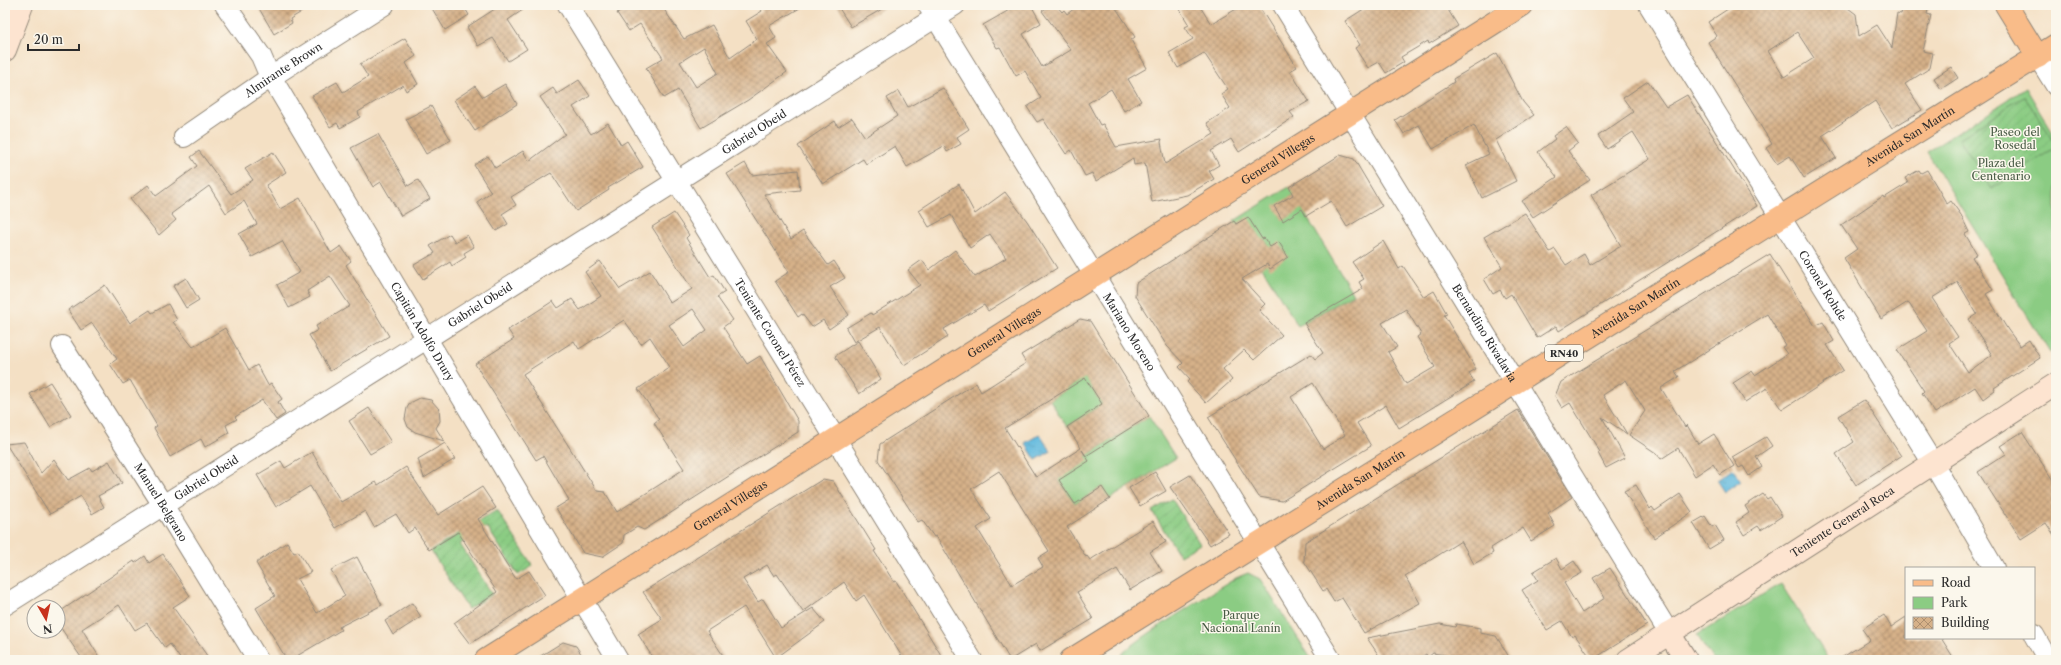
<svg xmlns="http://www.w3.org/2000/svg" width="2061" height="665" font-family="'Libre Caslon Text',serif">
  <defs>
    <pattern id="garden-furrows" width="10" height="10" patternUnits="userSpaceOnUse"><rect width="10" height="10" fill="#8bcc83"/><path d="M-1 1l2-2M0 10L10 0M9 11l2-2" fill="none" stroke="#78af71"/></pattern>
    <pattern id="water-ripples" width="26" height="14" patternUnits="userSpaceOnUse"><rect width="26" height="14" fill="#61b9de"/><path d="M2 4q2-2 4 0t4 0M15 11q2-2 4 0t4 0" fill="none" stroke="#5097b4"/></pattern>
    <pattern id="building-cross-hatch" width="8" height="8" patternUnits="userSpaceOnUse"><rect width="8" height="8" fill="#d6b189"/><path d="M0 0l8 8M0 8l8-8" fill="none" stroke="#ae9070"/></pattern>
  </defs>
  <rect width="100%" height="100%" fill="#fbf7ec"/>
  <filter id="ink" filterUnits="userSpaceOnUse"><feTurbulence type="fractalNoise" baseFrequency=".025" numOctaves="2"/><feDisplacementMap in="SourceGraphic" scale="8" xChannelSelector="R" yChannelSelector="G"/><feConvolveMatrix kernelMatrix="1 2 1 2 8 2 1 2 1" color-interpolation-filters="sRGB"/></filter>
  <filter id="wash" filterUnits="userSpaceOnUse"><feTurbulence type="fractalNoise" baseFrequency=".012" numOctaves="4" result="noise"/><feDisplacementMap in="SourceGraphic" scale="16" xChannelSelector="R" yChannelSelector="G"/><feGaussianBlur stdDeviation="0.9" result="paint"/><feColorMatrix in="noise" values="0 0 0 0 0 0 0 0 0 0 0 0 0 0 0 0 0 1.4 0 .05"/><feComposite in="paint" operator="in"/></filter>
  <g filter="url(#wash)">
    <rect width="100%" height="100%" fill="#f4e0c4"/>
    <g fill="#8bcc83" stroke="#5b7c57">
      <polygon points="2026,88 2056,138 2056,350 2050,353 1927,152"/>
      <polygon points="1289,187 1353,294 1298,326 1234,221"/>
      <polygon points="1057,333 1102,404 1067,427 1050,400 1078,382 1050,337"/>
      <polygon points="1149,416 1176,458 1110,499 1102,487 1075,504 1059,480 1086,456"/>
      <path d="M1248,573L1260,579L1312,660H1117C1123,646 1217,590 1236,578Z"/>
      <polygon points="1781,584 1829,660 1713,660 1697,635"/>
    </g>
    <g fill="url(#garden-furrows)" stroke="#5b7c57">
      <polygon points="2024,96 2056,144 2056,147 1992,189 1959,139"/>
      <polygon points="1172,499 1200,544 1180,556 1152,511"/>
      <polygon points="497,510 533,566 518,575 487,527 460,544 492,594 468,609 431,551"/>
    </g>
    <g fill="url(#water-ripples)" stroke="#467284">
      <polygon points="1040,434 1051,451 1036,460 1025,443"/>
      <polygon points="1733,469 1741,481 1725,492 1717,480"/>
    </g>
    <g id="blocks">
      <g fill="url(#building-cross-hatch)" fill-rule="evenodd">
        <polygon points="257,5 313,5 290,19 292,23 274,34"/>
        <polygon points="430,5 463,5 469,15 445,30"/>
        <polygon points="501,5 530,5 508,20 527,49 508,61 493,38 478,46 467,27"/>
        <path d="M629,5H661L684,39L712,25L730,58L757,39L746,21L762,11L758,5H805L769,26L776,38L767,44L787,72L748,100L701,128L678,90L664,98L646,68L663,58L640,24L629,31L617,13ZM704,47L718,73L696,87L680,62Z"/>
        <polygon points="837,5 889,5 851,27"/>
        <polygon points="1018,5 1031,5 1041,23 1023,34 1042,67 1071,50 1042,11 1050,5 1056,5 1062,12 1064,10 1067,14 1079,5 1114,5 1135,37 1131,40 1147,68 1128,79 1141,101 1124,111 1111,89 1088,103 1100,125 1103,124 1116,147 1162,139 1161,142 1165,164 1214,134 1207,123 1230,108 1221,94 1228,89 1204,53 1178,68 1169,53 1193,39 1185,27 1189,25 1180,10 1188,5 1199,5 1211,24 1243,5 1258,5 1297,67 1290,71 1309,101 1290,112 1294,117 1239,152 1231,139 1211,151 1219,165 1209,171 1214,179 1187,195 1152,202 1145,163 1134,165 1133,158 1096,181 1092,173 1085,176 1071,150 1066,154 1043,119 1037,122 1027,107 1041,98 1025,71 1016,76 1000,47 997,48 983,25"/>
        <polygon points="1370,5 1445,5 1458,26 1429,44 1428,41 1401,57 1404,62 1386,73 1379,62 1368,68 1355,48 1360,45 1345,21"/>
        <path d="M1734,5H1844L1856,14L1859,36L1877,25L1892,48L1897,13L1901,14L1903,5H1929L1927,14L1931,15L1923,51L1933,53L1930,68L1905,84L1922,110L1892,128L1875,101L1822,136L1836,158L1804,178L1790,156L1777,164L1766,148L1772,144L1708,42L1717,36L1708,22ZM1797,32L1814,58L1784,77L1768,51Z"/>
        <polygon points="405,38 416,56 406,63 418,84 406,91 403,85 358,112 360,117 340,128 337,123 330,127 312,96 337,82 343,92 368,77 360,64"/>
        <polygon points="1497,53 1523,102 1534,115 1496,140 1516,181 1482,198 1466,165 1489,154 1474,125 1433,149 1419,125 1404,134 1395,120 1454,82 1453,79"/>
        <polygon points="1951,67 1958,78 1941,89 1934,78"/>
        <polygon points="579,80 590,96 573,107 591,134 608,123 621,145 627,141 643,167 608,188 609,190 576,211 551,173 511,197 516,205 502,214 508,224 496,231 477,202 491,192 474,165 488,156 495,168 523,151 529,161 565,134 540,97 553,88 557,94"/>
        <polygon points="1648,81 1666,107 1687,95 1757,206 1559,331 1556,326 1537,338 1511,294 1505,298 1500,290 1493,294 1484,279 1502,267 1484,237 1525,213 1550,252 1555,249 1566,265 1584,254 1590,265 1621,246 1591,195 1650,159 1633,132 1607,149 1598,136 1633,112 1623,98"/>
        <polygon points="505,84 517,104 475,131 454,100 475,86 483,97"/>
        <polygon points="943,88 969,129 957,137 961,144 947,152 944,146 907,167 895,146 866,164 863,159 823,184 798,146 835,121 838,127 852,118 865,137 897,116 887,98 899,91 908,107"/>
        <polygon points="431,106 451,140 426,154 406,119"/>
        <polygon points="1566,127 1578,143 1568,151 1590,180 1533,217 1522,201 1557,177 1538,152 1555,139 1553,136"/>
        <polygon points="378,134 408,186 418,180 430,199 401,216 381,182 373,187 351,148"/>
        <polygon points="199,151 231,194 253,180 245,169 273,152 286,172 266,185 280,209 300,198 331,253 341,246 351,261 346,265 389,336 330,371 309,335 318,330 316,326 350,306 330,276 307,291 310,297 289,308 277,285 300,272 282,241 252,257 239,234 257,224 244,201 226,213 209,186 171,214 176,220 159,235 130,199 148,185 156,196 197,166 191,157"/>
        <polygon points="1340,155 1354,159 1382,206 1347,227 1331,201 1306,216 1302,209 1283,221 1274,206 1293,195 1289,187"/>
        <polygon points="745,163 752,175 798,170 800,190 764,194 791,239 803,231 828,265 834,261 845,278 830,287 849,315 829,329 823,320 812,327 802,314 798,317 775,281 789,272 727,174"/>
        <path d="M1919,170L1921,173L1927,170L1947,204L1951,201L1961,215L1969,232L1965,234L1977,254L1972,257L1993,290L1986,294L2008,330L2020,346L2029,340L2040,358L1994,388L1995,390L1983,399L1975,387L1935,413L1922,393L1924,391L1897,350L1927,331L1908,302L1881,319L1844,258L1857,249L1841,225L1883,196L1884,198L1908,183L1905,178ZM1958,282L1977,314L1969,319L1992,355L1968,372L1949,343L1958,337L1932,298Z"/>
        <polygon points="959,184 975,214 1005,192 1027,221 1057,268 988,311 984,305 944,329 948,337 904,365 880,327 854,342 846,328 871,313 872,315 920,285 908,270 922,260 929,270 955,250 975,277 1006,258 990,234 970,248 951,215 929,227 919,210"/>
        <path d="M674,213L689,235L686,238L710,277L714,275L725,292L717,297L733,320L723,327L747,364L760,356L798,421V432L644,530L637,527L624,535L623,543L602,557L583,553L556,508L569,500L543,456L536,460L475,364L514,339L508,330L553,301L558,308L572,299L580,310L601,296L585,272L600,261L620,289L650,271L670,303L692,289L652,227ZM693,309L707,330L684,347L669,325ZM624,320L641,344L650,337L670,367L638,389L659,419L654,423L684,469L617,512L605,492L597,491L523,374L574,341L579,349Z"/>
        <polygon points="1248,217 1262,239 1264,238 1270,247 1279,242 1288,257 1270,269 1267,264 1242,279 1265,304 1259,310 1282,335 1254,360 1244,350 1223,369 1232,380 1206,403 1187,382 1190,379 1179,367 1183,363 1167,346 1135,296 1136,283 1234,221 1236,224"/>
        <polygon points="450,234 455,242 467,235 474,247 464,253 466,257 452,266 450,262 423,279 414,265 435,253 430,246"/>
        <path d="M1383,241L1399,269L1403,266L1424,297L1434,291L1447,314L1444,315L1476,369L1469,373L1474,382L1399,428L1386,405L1357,423L1371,446L1282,501L1259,497L1208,417L1311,354L1315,359L1323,353L1304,323L1363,289L1359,282L1364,279L1352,262ZM1406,309L1421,334L1417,337L1435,367L1406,384L1388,352L1397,347L1382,323ZM1313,383L1345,435L1323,449L1291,397Z"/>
        <polygon points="1770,254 1815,326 1823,322 1834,341 1827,345 1843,370 1782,410 1767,388 1745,402 1733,383 1752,371 1755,375 1787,354 1782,347 1786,345 1767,314 1675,371 1679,377 1661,388 1685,427 1687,425 1698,444 1714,434 1734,466 1720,475 1713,464 1695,476 1678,448 1661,459 1656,453 1629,435 1645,411 1626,380 1603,395 1627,434 1602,417 1625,458 1606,468 1598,453 1600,452 1570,403 1562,408 1555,396 1561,382"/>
        <polygon points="186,278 199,300 186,308 173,286"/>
        <polygon points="105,285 130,323 150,310 152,313 168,304 177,320 173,322 193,347 225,328 249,370 257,365 268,385 271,383 282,399 278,402 285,414 276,420 262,400 235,417 237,419 226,425 229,433 205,447 201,439 170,457 154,428 157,426 130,380 123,384 110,364 117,359 92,323 81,330 68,310"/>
        <path d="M1080,319L1090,321L1149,416L1086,456L1082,450L1089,461L1059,480L1075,504L1102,487L1110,499L1067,527L1086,557L1087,556L1090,560L1153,521L1166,542L1150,552L1162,571L1130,590L1117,569L1077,592L1093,619L1040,651L1036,644L1010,660L936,536L934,537L922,520L918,522L878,460L880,444L976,383L981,392L1026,363L1021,355ZM1085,378L1102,404L1067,427L1081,448L1036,477L1005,428ZM999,471L1049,551L1038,558L1043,567L1012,585L977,528L991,519L971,489Z"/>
        <polygon points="858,341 881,379 859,394 835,356"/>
        <polygon points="50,382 71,415 50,427 30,394"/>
        <polygon points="420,398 431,400 439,409 440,421 436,428 444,441 415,432 408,427 405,419 407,408 410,403"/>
        <polygon points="1864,400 1901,456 1856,485 1836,454 1854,442 1838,416"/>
        <polygon points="369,408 391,442 370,454 349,421"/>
        <polygon points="1518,410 1572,497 1548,513 1555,526 1531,541 1523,528 1491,548 1493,553 1474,564 1461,541 1405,576 1420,603 1364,633 1342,598 1334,602 1326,589 1323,591 1304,561 1305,542"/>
        <polygon points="2022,432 2056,485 2056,538 2046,523 2021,539 1978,472 2006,454 2000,446"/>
        <polygon points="1766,437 1772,446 1756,457 1762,467 1749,476 1743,466 1739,468 1732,457"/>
        <polygon points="24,442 41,473 54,459 68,480 90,468 92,471 109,461 122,483 98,496 104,507 92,514 81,496 50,514 6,444"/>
        <polygon points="445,443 455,459 424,478 418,459"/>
        <polygon points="312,452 341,502 376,482 378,485 406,467 438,515 482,487 496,508 478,519 516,579 529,571 545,595 470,644 454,623 497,592 458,532 429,550 415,528 408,533 396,514 374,527 365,511 335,528 310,486 276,507 257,475 281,461 285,468"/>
        <polygon points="1155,472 1166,491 1140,506 1129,488"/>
        <polygon points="1190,475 1229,534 1210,545 1170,487"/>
        <polygon points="823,479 833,481 876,550 874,551 894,582 896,581 944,660 904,660 864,595 856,601 844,582 803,612 777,574 774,576 767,565 743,579 758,602 763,599 781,628 813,608 825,622 776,658 744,607 707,631 726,660 654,660 638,634 662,619 643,592"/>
        <polygon points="1636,485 1650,509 1652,507 1655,511 1680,494 1692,512 1654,538 1624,491"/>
        <polygon points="1763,494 1767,499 1770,497 1782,516 1761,530 1758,526 1744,535 1736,522 1749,513 1745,506"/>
        <polygon points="1705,516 1712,527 1715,525 1724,540 1709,549 1693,523"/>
        <polygon points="287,542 294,553 298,551 311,572 297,579 317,613 345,596 331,570 357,557 382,605 339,627 341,630 290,660 287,660 256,608 275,596 256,563"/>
        <polygon points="163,554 190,596 173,607 210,660 181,660 170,644 165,648 147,623 135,630 119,605 82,629 101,660 83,660 58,624 58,613 134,561 135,563 145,556 149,563"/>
        <polygon points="1556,558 1562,569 1574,561 1582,573 1564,583 1582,613 1605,598 1593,578 1610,568 1647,625 1592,660 1575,635 1572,637 1562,621 1547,630 1522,590 1538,580 1533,572"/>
        <polygon points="412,603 421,617 393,635 385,621"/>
        <polygon points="1884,615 1891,627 1906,617 1906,638 1941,638 1955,660 1838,660 1870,640 1862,629"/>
        <polygon points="1440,624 1455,627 1456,624 1480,628 1480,633 1496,636 1511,660 1472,660 1433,653 1428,657 1426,654 1417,660 1382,660 1367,638"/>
        <polygon points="563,642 576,646 585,660 534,660"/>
      </g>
    </g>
  </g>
  <g filter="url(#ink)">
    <use href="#blocks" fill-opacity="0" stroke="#908678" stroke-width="1"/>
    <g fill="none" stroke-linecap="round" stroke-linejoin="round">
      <defs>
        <g id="street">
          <path id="s1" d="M225,5L261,56L267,70L618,660"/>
          <path id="s2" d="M568,5L972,660"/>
          <path id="s3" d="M928,5L1331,660"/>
          <path id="s4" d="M1283,5L1669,633"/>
          <path id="s5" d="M1649,5L1937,470L1994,568"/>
          <polyline points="2038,57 2056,86"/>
          <path id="s6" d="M184,137L271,77L384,5"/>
          <path id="s7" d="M62,346L163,505L258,660"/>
          <path id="s8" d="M5,605L955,5"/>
          <polyline points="2034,635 2048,660"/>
        </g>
        <g id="secondary">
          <polyline points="5,50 22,5"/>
          <polyline points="1669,633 1686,660"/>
          <path id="s9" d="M1628,660L2056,384"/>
        </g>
        <g id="primary">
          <polyline points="2006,5 2038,57"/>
          <path id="s10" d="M486,660L1522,5"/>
          <path id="s11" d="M1071,660L2056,45"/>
        </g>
      </defs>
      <use href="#street" stroke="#908678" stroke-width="22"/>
      <use href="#secondary" stroke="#908678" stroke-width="24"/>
      <use href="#primary" stroke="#908678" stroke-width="24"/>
      <use href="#street" stroke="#fff" stroke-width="20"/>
      <use href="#secondary" stroke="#fde4d0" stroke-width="22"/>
      <use href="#primary" stroke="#f9bc89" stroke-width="22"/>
    </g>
  </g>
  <g text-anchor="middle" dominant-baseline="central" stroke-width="3" stroke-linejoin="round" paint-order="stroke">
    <rect fill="#fbf7ec" stroke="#696865" stroke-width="1" x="1545" y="345" width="38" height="16" rx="3"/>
    <g font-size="10" font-weight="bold" fill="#2b2b2b">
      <text x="1564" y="353">RN40</text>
    </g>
    <g font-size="11" fill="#2b2b2b" stroke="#fbf7ec">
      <text stroke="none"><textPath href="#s6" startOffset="120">Almirante Brown</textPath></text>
      <text stroke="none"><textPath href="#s8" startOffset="886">Gabriel Obeid</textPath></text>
      <text stroke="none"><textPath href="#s11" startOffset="989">Avenida San Martín</textPath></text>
      <text stroke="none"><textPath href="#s10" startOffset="937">General Villegas</textPath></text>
      <text stroke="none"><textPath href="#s5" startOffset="330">Coronel Rohde</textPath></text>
      <text stroke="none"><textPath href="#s8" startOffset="562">Gabriel Obeid</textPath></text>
      <text stroke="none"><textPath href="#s11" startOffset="665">Avenida San Martín</textPath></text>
      <text stroke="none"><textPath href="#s1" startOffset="382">Capitán Adolfo Drury</textPath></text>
      <text stroke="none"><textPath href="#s2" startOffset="385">Teniente Coronel Pérez</textPath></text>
      <text stroke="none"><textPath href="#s10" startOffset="613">General Villegas</textPath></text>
      <text stroke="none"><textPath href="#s3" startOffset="384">Mariano Moreno</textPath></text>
      <text stroke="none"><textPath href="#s4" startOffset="385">Bernardino Rivadavia</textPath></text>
      <text stroke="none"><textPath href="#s8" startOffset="238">Gabriel Obeid</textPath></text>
      <text stroke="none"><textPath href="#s11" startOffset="341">Avenida San Martín</textPath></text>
      <text stroke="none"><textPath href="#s7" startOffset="185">Manuel Belgrano</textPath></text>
      <text stroke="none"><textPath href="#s10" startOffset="289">General Villegas</textPath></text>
      <text stroke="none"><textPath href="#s9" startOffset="255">Teniente General Roca</textPath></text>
    </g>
    <g font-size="11" fill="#485b45" stroke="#fbf7ec">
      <text x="2015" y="132">Paseo del<tspan x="2015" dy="13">Rosedal</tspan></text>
      <text x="2001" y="163">Plaza del<tspan x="2001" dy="13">Centenario</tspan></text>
      <text x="1241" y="615">Parque<tspan x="1241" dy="13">Nacional Lanín</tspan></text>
    </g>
  </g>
  <rect width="2061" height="665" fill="none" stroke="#fbf7ec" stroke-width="20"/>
  <rect x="1905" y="567" width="130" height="72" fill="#fbf7ec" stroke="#a8a59f"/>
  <rect x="1913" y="580" width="20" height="6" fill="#f9bc89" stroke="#a8a59f"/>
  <text x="1941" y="587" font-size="12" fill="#2b2b2b">Road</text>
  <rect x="1913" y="597" width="20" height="12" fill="#8bcc83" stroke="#a8a59f"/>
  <text x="1941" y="607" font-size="12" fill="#2b2b2b">Park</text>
  <rect x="1913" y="617" width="20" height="12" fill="url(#building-cross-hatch)" stroke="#a8a59f"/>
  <text x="1941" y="627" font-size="12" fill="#2b2b2b">Building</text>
  <g transform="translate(46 619) rotate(171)"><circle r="19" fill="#fbf7ec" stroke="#a8a59f"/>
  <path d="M0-3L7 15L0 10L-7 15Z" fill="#c8321e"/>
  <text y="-6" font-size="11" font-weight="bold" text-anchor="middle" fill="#2b2b2b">N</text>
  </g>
  <path d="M28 44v6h51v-6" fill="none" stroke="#2b2b2b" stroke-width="2"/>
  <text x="34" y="44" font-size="12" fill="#2b2b2b" stroke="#fbf7ec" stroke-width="3" paint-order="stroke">20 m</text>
</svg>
